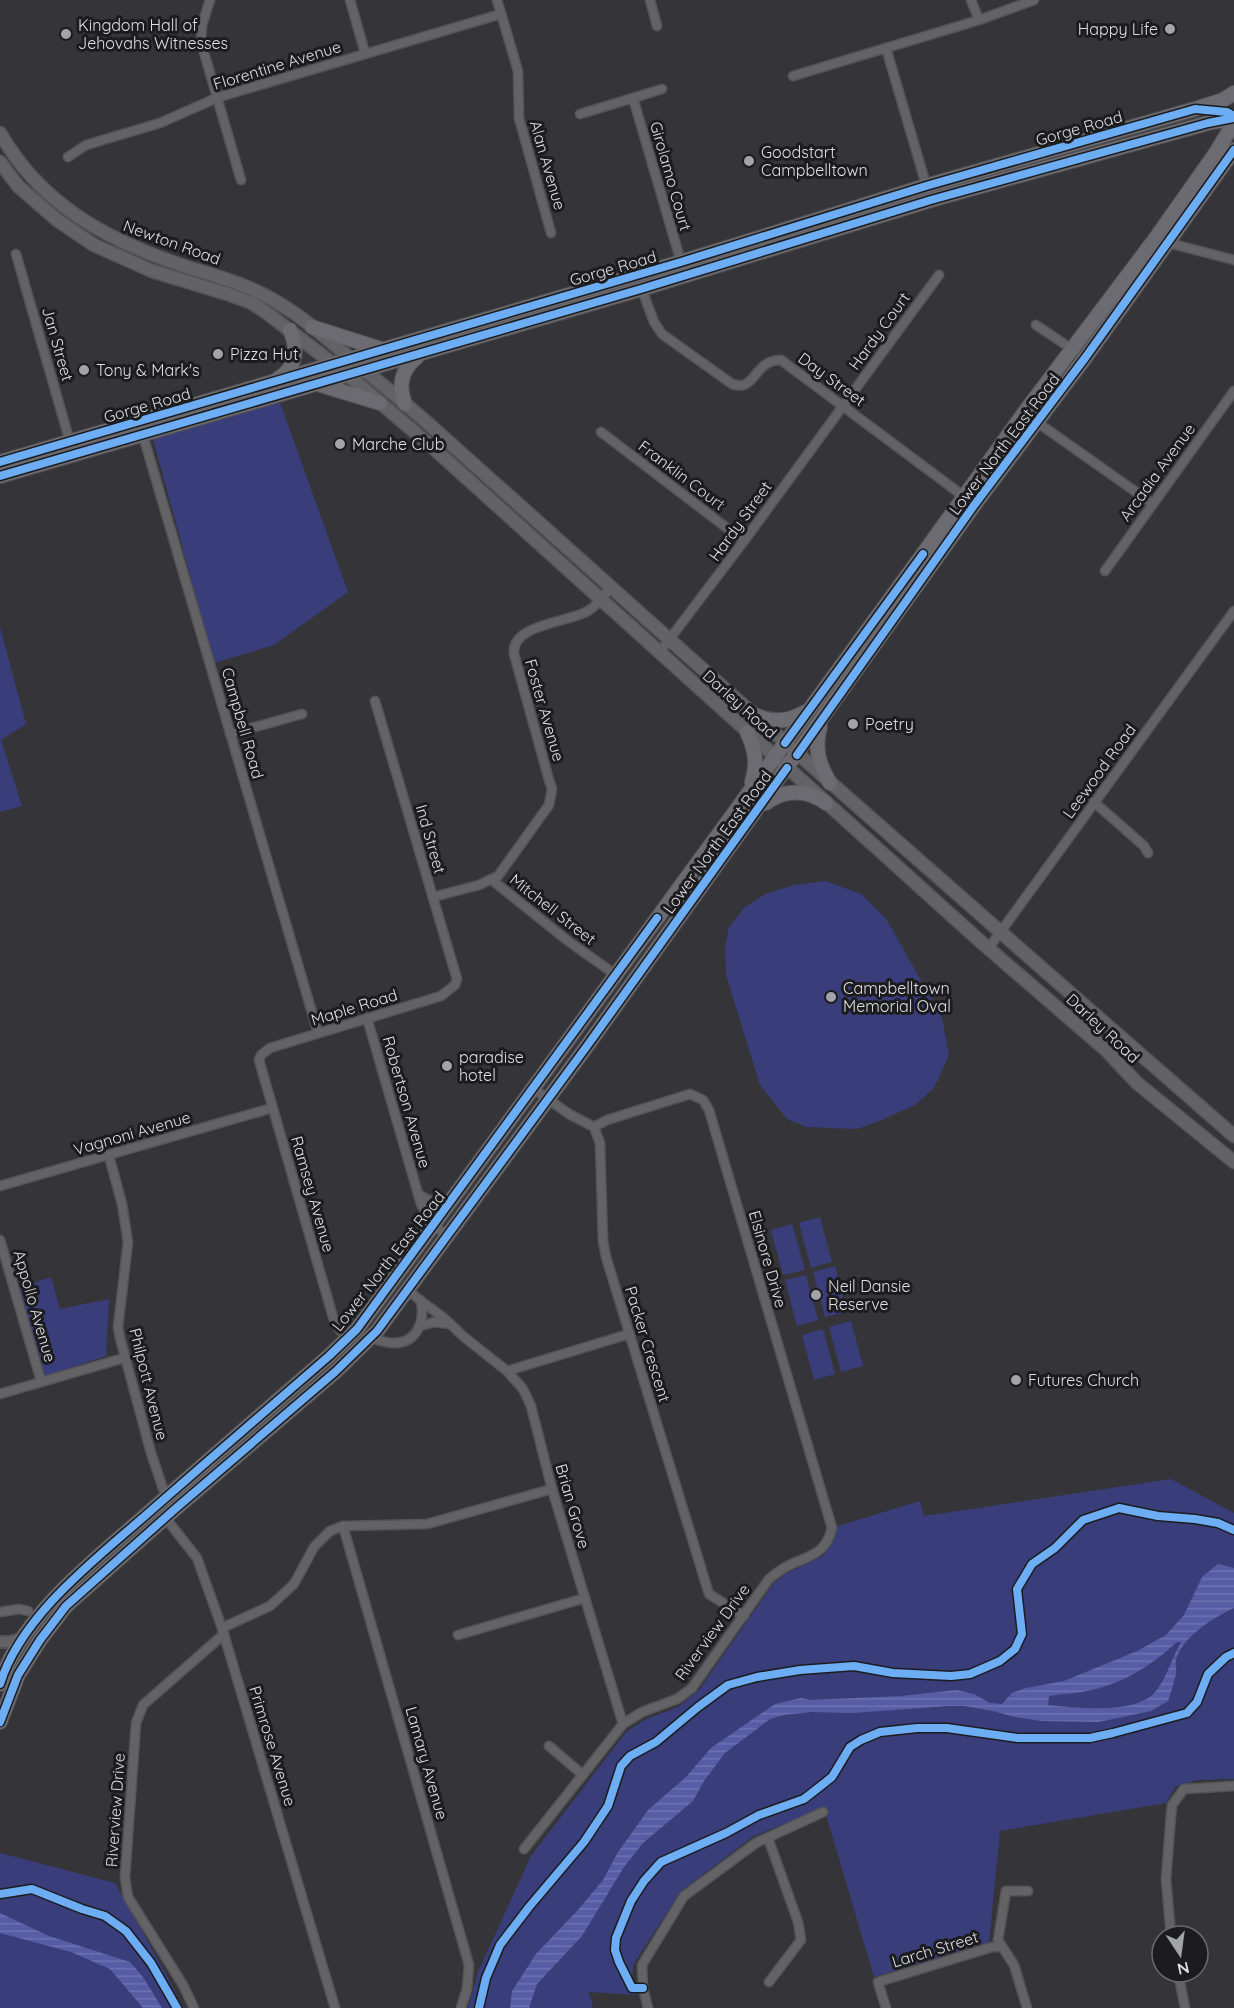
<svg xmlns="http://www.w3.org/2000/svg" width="1234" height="2008" font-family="Quicksand,sans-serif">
  <defs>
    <pattern id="water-rules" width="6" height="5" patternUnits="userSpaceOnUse" patternTransform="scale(1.5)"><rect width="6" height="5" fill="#565da5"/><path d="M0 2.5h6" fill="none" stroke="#6e74b1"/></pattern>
  </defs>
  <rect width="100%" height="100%" fill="#353539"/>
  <g fill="#393d7a">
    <polygon points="279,400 348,592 274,645 214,663 153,439"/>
    <polygon points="0,627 26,724 1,740 22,806 0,812"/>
    <polygon points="825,881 861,894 887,920 942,1018 949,1055 934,1088 915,1105 882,1120 857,1129 807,1127 787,1119 760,1085 726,975 725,948 729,927 744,908 765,894 794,885"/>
    <polygon points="820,1217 832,1262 811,1268 799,1223"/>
    <polygon points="792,1224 805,1270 783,1275 771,1230"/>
    <polygon points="835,1266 847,1312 825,1317 813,1272"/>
    <polygon points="806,1275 818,1320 797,1326 785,1280"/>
    <polygon points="51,1277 60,1309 109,1299 106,1356 45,1376 19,1288"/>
    <polygon points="851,1321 863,1366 841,1372 829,1327"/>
    <polygon points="823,1329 835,1374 814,1380 802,1335"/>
    <polygon points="1171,1479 1234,1513 1234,1779 1198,1780 1175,1787 1166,1803 1000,1831 989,1942 874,1977 824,1808 754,1836 681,1891 633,1965 632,1982 636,1995 589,1992 593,2008 468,2008 478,1972 531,1856 626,1732 644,1720 678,1707 699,1690 773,1584 785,1574 823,1556 832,1543 838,1526 920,1501 924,1516"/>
    <polygon points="0,1853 115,1883 166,1974 183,2008 0,2008"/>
  </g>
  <g fill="url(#water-rules)" fill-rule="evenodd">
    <path d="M1218,1564L1234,1568V1608C1214,1617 1182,1637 1176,1660C1175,1664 1177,1669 1176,1674C1174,1683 1171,1692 1168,1701L1151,1711L1099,1722L1042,1721L1014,1717L993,1711L964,1706H948L853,1713L811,1712L784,1715L770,1719L725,1753L704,1781L693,1801L643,1843L624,1867L582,1936L537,1984L529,2008H510L512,1991L536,1954L577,1911L603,1880L618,1852L648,1810L686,1777L711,1748L775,1704L801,1698L811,1700L901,1696L956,1690L974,1694L990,1703L1002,1704L1012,1693L1026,1688L1064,1681L1137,1651L1166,1635L1184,1615L1202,1577ZM1177,1642H1181C1172,1658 1167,1677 1156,1691C1137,1715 1076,1708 1048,1705L1049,1696C1060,1694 1071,1694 1082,1692C1121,1685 1148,1668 1177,1642Z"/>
    <polygon points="0,1913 49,1936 130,1962 143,1977 162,2008 143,2008 110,1969 71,1952 0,1933"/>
  </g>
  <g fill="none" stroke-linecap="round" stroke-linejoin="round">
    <defs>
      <g id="minor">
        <polyline points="210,0 202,25 201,42 241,180"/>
        <polyline points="350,0 365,53"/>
        <polyline points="497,0 518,71 519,118 551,233"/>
        <polyline points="650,0 657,26"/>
        <polyline points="971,0 979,20"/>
        <polyline points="886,48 927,188"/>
        <polyline points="793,76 979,20 1034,0"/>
        <polyline points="633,98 662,89"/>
        <polyline points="580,114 633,98 681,262"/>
        <polyline points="68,157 86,145 160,123 219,97 501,14"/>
        <polyline points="1165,242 1234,260"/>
        <polyline points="16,254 70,442"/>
        <path d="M641,287L654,322L662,334L732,384C756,393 753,360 781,360L966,498"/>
        <polyline points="1036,325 1075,351"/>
        <polyline points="1024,413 1153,504"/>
        <polyline points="142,432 318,1033"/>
        <polyline points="601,432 744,541"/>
        <polyline points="1105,571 1234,391"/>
        <polyline points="659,653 744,541 939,275"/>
        <polyline points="230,734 302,714"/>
        <polyline points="1094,802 1144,846 1148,853"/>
        <polyline points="492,880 568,941 616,975"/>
        <path d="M433,897L479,885L498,876L549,805L552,789L549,780L514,654C511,624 567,623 588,611C598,605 604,596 611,587"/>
        <polyline points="988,949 1234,611"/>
        <polyline points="367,1018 421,1204 433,1225 448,1236"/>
        <polyline points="534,1089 569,1114 594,1127 600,1143 603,1241 606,1257 709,1594 744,1616"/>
        <polyline points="109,1156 122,1204 128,1242 118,1327 120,1338 151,1453 167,1500"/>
        <polyline points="0,1186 272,1108"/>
        <path d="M418,1194C429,1201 437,1205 450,1202"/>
        <polyline points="0,1240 41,1381"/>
        <polyline points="421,1301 444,1318 464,1337 507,1371 523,1389 531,1406 552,1489 623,1724"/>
        <polyline points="420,1326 434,1322 450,1324"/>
        <polyline points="347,1338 338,1328 333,1317 259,1060 261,1055 270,1048 441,996 455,985 457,979 375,701"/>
        <path d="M371,1338C378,1340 387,1343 394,1343C418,1343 425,1320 421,1301L408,1290"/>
        <polyline points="507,1371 629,1334"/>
        <polyline points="0,1394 124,1358"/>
        <polyline points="164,1516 197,1558 222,1628 335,2008"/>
        <polyline points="343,1526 469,1965 467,1989 461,2008"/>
        <polyline points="0,1612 19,1609 28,1611"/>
        <polyline points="222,1628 270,1606 294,1584 314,1547 330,1531 343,1526 427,1524 552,1489"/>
        <polyline points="458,1635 585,1598"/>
        <polyline points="549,1746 583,1775"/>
        <polyline points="768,1838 798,1922 801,1940 769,1982"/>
        <path d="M524,1849L623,1724L642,1712L677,1699L692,1688L769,1579C774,1575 779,1571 784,1568C807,1555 825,1557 832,1528L709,1110L703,1100L690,1094L607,1120L594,1127"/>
        <polyline points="1171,1936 1166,1879 1170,1827 1172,1805 1184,1789 1234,1786"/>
        <polyline points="1178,1972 1185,2008"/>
        <polyline points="194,2008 183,1985 128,1897 125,1878 136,1723 143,1705 224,1634"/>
        <polyline points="648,2008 643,1988 642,1965 684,1896 756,1843 823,1812"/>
        <polyline points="886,2008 878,1982 992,1947 1002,1947"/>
        <polyline points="1027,2008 1014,1965 998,1940 1006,1891 1028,1891"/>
      </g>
      <polyline id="tertiary" points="0,1642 10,1642 24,1638"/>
      <g id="secondary">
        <path d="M0,133C42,206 107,240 184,266C224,279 252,285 288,309C310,323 331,342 351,359C378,381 405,403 431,426C501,489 571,552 641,614C837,790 1036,963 1234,1136"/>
        <polyline points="0,162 18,186 57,220 94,245 152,271 228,294 252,303 267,313 349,376 431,446 981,942 1106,1050 1137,1083 1234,1162"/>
      </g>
      <g id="primary">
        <polyline points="312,327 381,349"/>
        <path d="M279,378C297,367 298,348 290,330"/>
        <polyline points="321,385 380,403"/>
        <path d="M405,404C398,385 401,370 417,357"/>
        <polyline points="0,462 681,262 926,186 1195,109 1223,100 1234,93"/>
        <polyline points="0,476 641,289 931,200 1208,123 1234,118"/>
        <path d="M751,713C769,723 787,723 805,712"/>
        <path d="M820,727C814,748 819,765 830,783"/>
        <path d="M747,732C755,749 758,763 752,782"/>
        <path d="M766,803C784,789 807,789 826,803"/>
        <path d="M0,1684C22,1613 100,1556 154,1508C212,1457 270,1407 329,1356L357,1329L372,1309L923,554L1024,413L1155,239L1215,154L1234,123"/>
        <polyline points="0,1722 18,1675 40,1640 66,1606 175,1509 335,1372 377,1331 587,1046 975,504 1085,358 1234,150"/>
      </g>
    </defs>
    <use href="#minor" stroke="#545457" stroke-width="11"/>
    <use href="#tertiary" stroke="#545457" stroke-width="14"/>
    <use href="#secondary" stroke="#545457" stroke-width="15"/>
    <use href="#primary" stroke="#545457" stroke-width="16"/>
    <use href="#minor" stroke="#636366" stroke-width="8"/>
    <use href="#tertiary" stroke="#636366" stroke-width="10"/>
    <use href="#secondary" stroke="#636366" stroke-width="12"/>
    <use href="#primary" stroke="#6b6b71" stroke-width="14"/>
    <defs>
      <g id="cycleway">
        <polyline points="0,462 681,262 926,186 1195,109 1227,112 1234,116"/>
        <polyline points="0,476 641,289 931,200 1208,123 1234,118"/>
        <polyline points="785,743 923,554"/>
        <polyline points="797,755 975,504 1085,358 1234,150"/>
        <path d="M0,1684C22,1613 100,1556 154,1508C212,1457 270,1407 329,1356L357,1329L657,918"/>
        <polyline points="0,1722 18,1675 40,1640 66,1606 175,1509 335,1372 377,1331 587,1046 787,768"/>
        <polyline points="0,1894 32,1889 82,1909 105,1916 126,1931 151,1963 177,2008"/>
        <polyline points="643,1988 632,1988 619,1962 615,1950 616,1938 631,1901 644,1881 661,1862 726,1833 759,1815 804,1799 832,1777 850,1747 861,1740 880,1732 917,1728 947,1728 1018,1738 1090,1738 1113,1733 1187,1713 1197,1702 1208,1674 1226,1657 1234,1653"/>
        <polyline points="479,2008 486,1978 500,1945 529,1907 584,1842 608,1806 621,1766 630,1756 656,1742 698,1707 728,1685 757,1677 800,1670 854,1666 893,1673 951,1676 970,1674 1000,1661 1015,1649 1022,1634 1017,1589 1032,1564 1055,1548 1083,1520 1119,1508 1158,1516 1195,1519 1218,1523 1234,1530"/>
      </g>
    </defs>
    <use href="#cycleway" stroke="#1c1c1f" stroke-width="11"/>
    <use href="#cycleway" stroke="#6dadf4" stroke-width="8"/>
  </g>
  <g fill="#a3a4a8" stroke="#1c1c1f" stroke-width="2">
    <circle cx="1170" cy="29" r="6"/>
    <circle cx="66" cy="34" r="6"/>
    <circle cx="749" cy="161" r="6"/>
    <circle cx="218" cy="354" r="6"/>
    <circle cx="84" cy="370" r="6"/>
    <circle cx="340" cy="444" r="6"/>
    <circle cx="853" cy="724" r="6"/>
    <circle cx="831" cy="997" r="6"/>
    <circle cx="447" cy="1066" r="6"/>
    <circle cx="816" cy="1295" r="6"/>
    <circle cx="1016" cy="1380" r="6"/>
  </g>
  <g text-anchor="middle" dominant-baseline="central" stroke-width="6" stroke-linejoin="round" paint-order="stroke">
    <g font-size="16" fill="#dedfe4" stroke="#1c1c1f" text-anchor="start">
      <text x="78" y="25">Kingdom Hall of<tspan x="78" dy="18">Jehovahs Witnesses</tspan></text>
      <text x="1158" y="29" text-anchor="end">Happy Life</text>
      <text x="761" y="152">Goodstart<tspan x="761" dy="18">Campbelltown</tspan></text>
      <text x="230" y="354">Pizza Hut</text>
      <text x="96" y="370">Tony &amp; Mark's</text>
      <text x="352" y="444">Marche Club</text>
      <text x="865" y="724">Poetry</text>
      <text x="843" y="988">Campbelltown<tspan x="843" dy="18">Memorial Oval</tspan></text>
      <text x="459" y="1057">paradise<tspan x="459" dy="18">hotel</tspan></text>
      <text x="828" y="1286">Neil Dansie<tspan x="828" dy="18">Reserve</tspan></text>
      <text x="1028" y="1380">Futures Church</text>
    </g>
    <g font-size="16" fill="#dedfe4" stroke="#1c1c1f">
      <text transform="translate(277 65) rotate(-17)">Florentine Avenue</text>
      <text transform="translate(1079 128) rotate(-16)">Gorge Road</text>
      <text transform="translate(548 165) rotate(74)">Alan Avenue</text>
      <text transform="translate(671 176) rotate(74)">Girolamo Court</text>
      <text transform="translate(172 242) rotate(20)">Newton Road</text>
      <text transform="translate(613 268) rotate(-16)">Gorge Road</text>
      <text transform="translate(879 331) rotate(-54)">Hardy Court</text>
      <text transform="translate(58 344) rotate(74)">Jan Street</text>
      <text transform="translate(832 379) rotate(36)">Day Street</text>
      <text transform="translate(147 405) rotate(-16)">Gorge Road</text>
      <text transform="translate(1004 444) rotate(-53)">Lower North East Road</text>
      <text transform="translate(1157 472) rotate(-54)">Arcadia Avenue</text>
      <text transform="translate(682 475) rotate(37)">Franklin Court</text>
      <text transform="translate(740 521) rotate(-54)">Hardy Street</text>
      <text transform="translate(740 704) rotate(42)">Darley Road</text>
      <text transform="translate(545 710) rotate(74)">Foster Avenue</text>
      <text transform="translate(243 723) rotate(74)">Campbell Road</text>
      <text transform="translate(1099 771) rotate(-54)">Leewood Road</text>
      <text transform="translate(431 839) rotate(74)">Ind Street</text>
      <text transform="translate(717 842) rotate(-54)">Lower North East Road</text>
      <text transform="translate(553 909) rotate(38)">Mitchell Street</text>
      <text transform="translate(354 1007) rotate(-17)">Maple Road</text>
      <text transform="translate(1103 1028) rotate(43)">Darley Road</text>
      <text transform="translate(407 1102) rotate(74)">Robertson Avenue</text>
      <text transform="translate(132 1133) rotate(-16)">Vagnoni Avenue</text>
      <text transform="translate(313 1194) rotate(74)">Ramsey Avenue</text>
      <text transform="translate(768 1259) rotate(74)">Elsinore Drive</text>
      <text transform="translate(388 1261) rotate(-52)">Lower North East Road</text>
      <text transform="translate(35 1306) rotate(74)">Appollo Avenue</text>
      <text transform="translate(648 1344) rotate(73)">Packer Crescent</text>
      <text transform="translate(149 1384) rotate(76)">Philpott Avenue</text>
      <text transform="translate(573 1506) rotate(74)">Brian Grove</text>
      <text transform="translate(712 1632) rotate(-54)">Riverview Drive</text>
      <text transform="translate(273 1746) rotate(73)">Primrose Avenue</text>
      <text transform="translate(427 1763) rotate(74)">Lamary Avenue</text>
      <text transform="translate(115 1810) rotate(-86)">Riverview Drive</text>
      <text transform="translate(935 1949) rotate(-17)">Larch Street</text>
    </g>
  </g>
  <g transform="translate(1180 1954) rotate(167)"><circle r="28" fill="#1c1c1f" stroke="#6a6a6e" stroke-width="1.5"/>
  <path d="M0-4.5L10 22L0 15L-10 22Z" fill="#a3a4a8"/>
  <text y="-9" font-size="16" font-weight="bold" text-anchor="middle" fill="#dedfe4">N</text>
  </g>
</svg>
